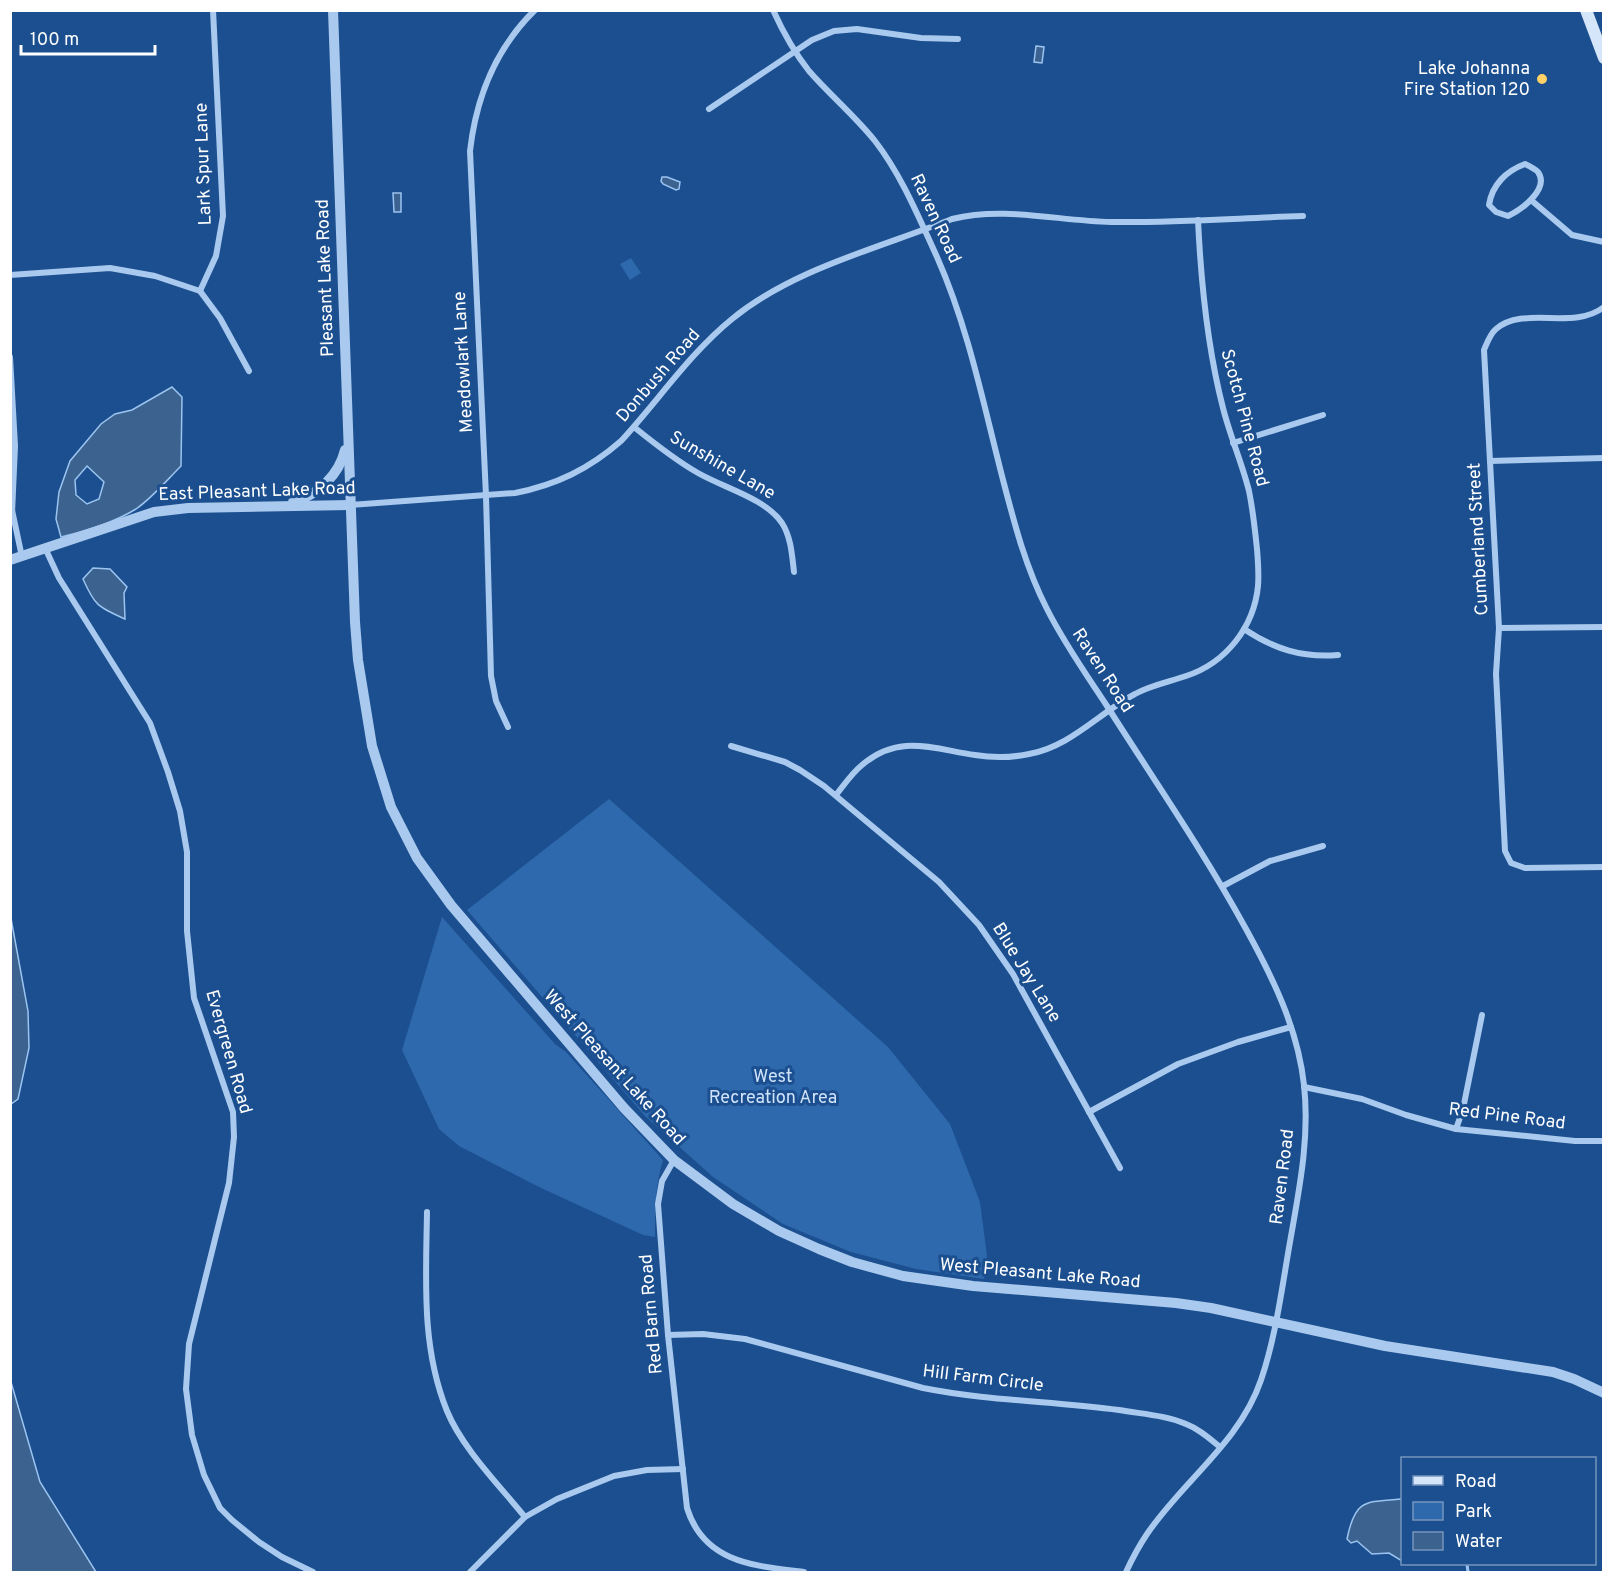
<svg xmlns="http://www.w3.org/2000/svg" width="1614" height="1583" font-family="Overpass,sans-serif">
  <rect width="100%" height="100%" fill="#1b4f8f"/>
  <g fill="#2e69ad">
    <polygon points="631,258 641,273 630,280 620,264"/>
    <polygon points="609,799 888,1047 950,1124 980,1202 987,1256 984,1279 916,1269 851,1252 783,1224 713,1177 645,1116 467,910"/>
    <path d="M442,917L555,1044L566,1052L663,1160C655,1186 655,1210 655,1237L643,1235L539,1187L459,1146L439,1129L402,1050Z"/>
  </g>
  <g fill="#3c6290" stroke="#9cc4f0" stroke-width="1.5" fill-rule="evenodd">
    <polygon points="1036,46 1044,47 1042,63 1034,62"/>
    <polygon points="662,177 667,177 680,182 679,189 676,190 663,184 661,181"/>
    <polygon points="393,193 401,193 401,212 394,212"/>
    <path d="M172,387L182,397L181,466C167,480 152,498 136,509C113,523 87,531 61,537L56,519L59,492L70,461L101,424L115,414L132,410ZM87,466L104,482L99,499L87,504L76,495L75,480Z"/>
    <path d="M93,568L110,569L127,587L124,593L125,619C98,607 95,606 83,579Z"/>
    <polygon points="10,913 28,1011 29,1048 18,1099 11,1104"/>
    <polygon points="11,1382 40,1482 96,1572 11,1572"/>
    <path d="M1402,1499V1561L1389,1553L1372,1554L1357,1541L1351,1543L1347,1539C1355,1499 1365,1502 1402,1499Z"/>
  </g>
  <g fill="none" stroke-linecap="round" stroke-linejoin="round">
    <polyline stroke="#9cc4f0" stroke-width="3" points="1467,1564 1468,1572"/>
    <g stroke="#a9c9ee" stroke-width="6">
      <path d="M773,10C783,32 794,52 809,71C830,95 855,116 875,141C902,176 919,218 937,257C968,327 983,402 1002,476C1014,522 1025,566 1047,609C1064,643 1086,674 1107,706C1154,780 1204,852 1246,929C1273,978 1298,1029 1304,1085C1310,1138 1299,1190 1290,1242C1282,1287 1276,1336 1261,1380C1240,1442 1183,1481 1147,1534C1139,1546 1132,1559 1126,1572"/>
      <polyline points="709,109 812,40 834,31 857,29 921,38 958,39"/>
      <path d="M1525,164C1529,166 1535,169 1538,172C1550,189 1521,210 1508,216L1496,212L1489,205C1492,185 1506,171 1525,164Z"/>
      <polyline points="1531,200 1572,235 1604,242"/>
      <polyline points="10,275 110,268 155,276 200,291"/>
      <polyline points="200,291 216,256 223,216 213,10"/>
      <polyline points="200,291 220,318 249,371"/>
      <path d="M1604,307C1573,331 1524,305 1496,329C1490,334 1487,343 1484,350L1499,628L1496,674L1505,851L1511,863L1525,868L1604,867"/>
      <polyline points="10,357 15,446 12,513"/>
      <path d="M634,427C655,444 675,460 698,473C724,488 765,498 782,523C791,537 792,555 794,572"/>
      <polyline points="1233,443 1323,415"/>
      <polyline points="1490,461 1604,458"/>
      <path d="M350,505L515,493C556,485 589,469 621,441C658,401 689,354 732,319C793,269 879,248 952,219C1004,206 1058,221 1111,222C1175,223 1239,218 1303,216"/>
      <polyline points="12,510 22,557"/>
      <polyline points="46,550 59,578 150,723 168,772 180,811 187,852 187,931 194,998 233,1112 234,1137 229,1183 189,1344 186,1389 192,1435 204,1475 220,1508 232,1520 259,1542 282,1557 313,1572"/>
      <polyline points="1499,628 1604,627"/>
      <path d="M1244,629C1274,649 1302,658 1338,655"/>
      <path d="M508,727L496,701L491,676L486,496L470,151C476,98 495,49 535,10"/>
      <polyline points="731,746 785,762 800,770 824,786 939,882 979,925 1013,974 1120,1168"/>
      <path d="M836,795C844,785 852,773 862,765C899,733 933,749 975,755C993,758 1010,758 1029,754C1070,747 1099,713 1135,694C1151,685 1169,682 1186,676C1226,663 1254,627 1258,586C1259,574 1258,561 1257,549C1255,530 1253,510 1249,491C1242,463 1230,436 1223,408C1207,346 1201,284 1198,220"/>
      <polyline points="1223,886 1270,861 1323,846"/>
      <polyline points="1304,1087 1362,1099 1406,1115 1456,1129 1575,1141 1604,1141"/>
      <polyline points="1089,1112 1178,1064 1238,1042 1291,1027"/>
      <polyline points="1456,1129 1463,1109 1482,1015"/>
      <path d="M674,1160L662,1181L658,1204L668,1335L687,1508C704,1563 755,1566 804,1572"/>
      <path d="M427,1212C426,1279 421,1347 447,1411C462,1448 500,1486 525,1517"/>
      <path d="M668,1335L703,1334L745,1339L923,1388C988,1401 1054,1401 1119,1410C1141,1414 1165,1415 1186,1424C1199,1429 1209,1438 1220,1447"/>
      <polyline points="470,1572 525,1517 557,1499 614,1476 647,1470 683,1469"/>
    </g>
    <g stroke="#a9c9ee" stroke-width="10">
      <polyline points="333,10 355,622 358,660 372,746 391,807 417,858 451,905 624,1108 674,1160 733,1204 779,1231 819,1249 852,1262 903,1276 973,1286 1176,1303 1211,1308 1385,1346 1553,1372 1574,1379 1604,1393"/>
      <path d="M293,502C318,495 339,475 345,450"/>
      <polyline points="10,560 154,512 188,508 350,505"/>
    </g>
    <polyline stroke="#d6e6fa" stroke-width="12" points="1586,10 1604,58"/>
  </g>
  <circle fill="#ffd166" stroke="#1b4f8f" stroke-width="2" cx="1542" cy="79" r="6"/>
  <g text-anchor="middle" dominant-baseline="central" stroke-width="6" stroke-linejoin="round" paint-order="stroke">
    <g font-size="18" fill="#fff" stroke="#1b4f8f" text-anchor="end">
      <text x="1530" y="69">Lake Johanna<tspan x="1530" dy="21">Fire Station 120</tspan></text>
    </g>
    <g font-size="18" fill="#fff" stroke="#1b4f8f">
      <text transform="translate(204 164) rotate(-92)">Lark Spur Lane</text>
      <text transform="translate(935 219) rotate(65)">Raven Road</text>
      <text transform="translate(326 278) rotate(-92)">Pleasant Lake Road</text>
      <text transform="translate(464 362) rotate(-93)">Meadowlark Lane</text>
      <text transform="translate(659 376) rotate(-49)">Donbush Road</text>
      <text transform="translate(1244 418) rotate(75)">Scotch Pine Road</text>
      <text transform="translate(722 466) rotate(30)">Sunshine Lane</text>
      <text transform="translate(257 492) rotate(-2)">East Pleasant Lake Road</text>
      <text transform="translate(1479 539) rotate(-93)">Cumberland Street</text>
      <text transform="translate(1102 671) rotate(57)">Raven Road</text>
      <text transform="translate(1026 973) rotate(58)">Blue Jay Lane</text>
      <text transform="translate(228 1052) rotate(74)">Evergreen Road</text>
      <text transform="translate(614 1068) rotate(48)">West Pleasant Lake Road</text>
      <text transform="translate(1507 1117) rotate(7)">Red Pine Road</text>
      <text transform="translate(1283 1177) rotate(-83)">Raven Road</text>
      <text transform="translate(1040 1274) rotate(5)">West Pleasant Lake Road</text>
      <text transform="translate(652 1314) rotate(-95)">Red Barn Road</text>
      <text transform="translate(983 1379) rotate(7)">Hill Farm Circle</text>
    </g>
    <g font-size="18" fill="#cfe3fa" stroke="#1b4f8f">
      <text x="773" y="1077">West<tspan x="773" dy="21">Recreation Area</tspan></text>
    </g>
  </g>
  <rect width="1614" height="1583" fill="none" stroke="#ffffff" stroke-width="24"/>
  <rect x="1401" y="1457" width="195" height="108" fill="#1b4f8f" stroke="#7695bc" stroke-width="1.5"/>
  <rect x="1413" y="1476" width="30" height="9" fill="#d6e6fa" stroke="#7695bc" stroke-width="1.5"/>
  <text x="1455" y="1487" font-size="18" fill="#ffffff">Road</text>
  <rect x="1413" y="1502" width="30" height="18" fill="#2e69ad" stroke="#7695bc" stroke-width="1.5"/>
  <text x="1455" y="1517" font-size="18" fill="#ffffff">Park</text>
  <rect x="1413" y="1532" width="30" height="18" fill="#3c6290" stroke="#7695bc" stroke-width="1.5"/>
  <text x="1455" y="1547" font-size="18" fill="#ffffff">Water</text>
  <path d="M21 45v9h134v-9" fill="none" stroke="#ffffff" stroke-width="3"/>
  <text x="30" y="45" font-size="18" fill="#ffffff" stroke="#1b4f8f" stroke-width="4.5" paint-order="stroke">100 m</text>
</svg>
